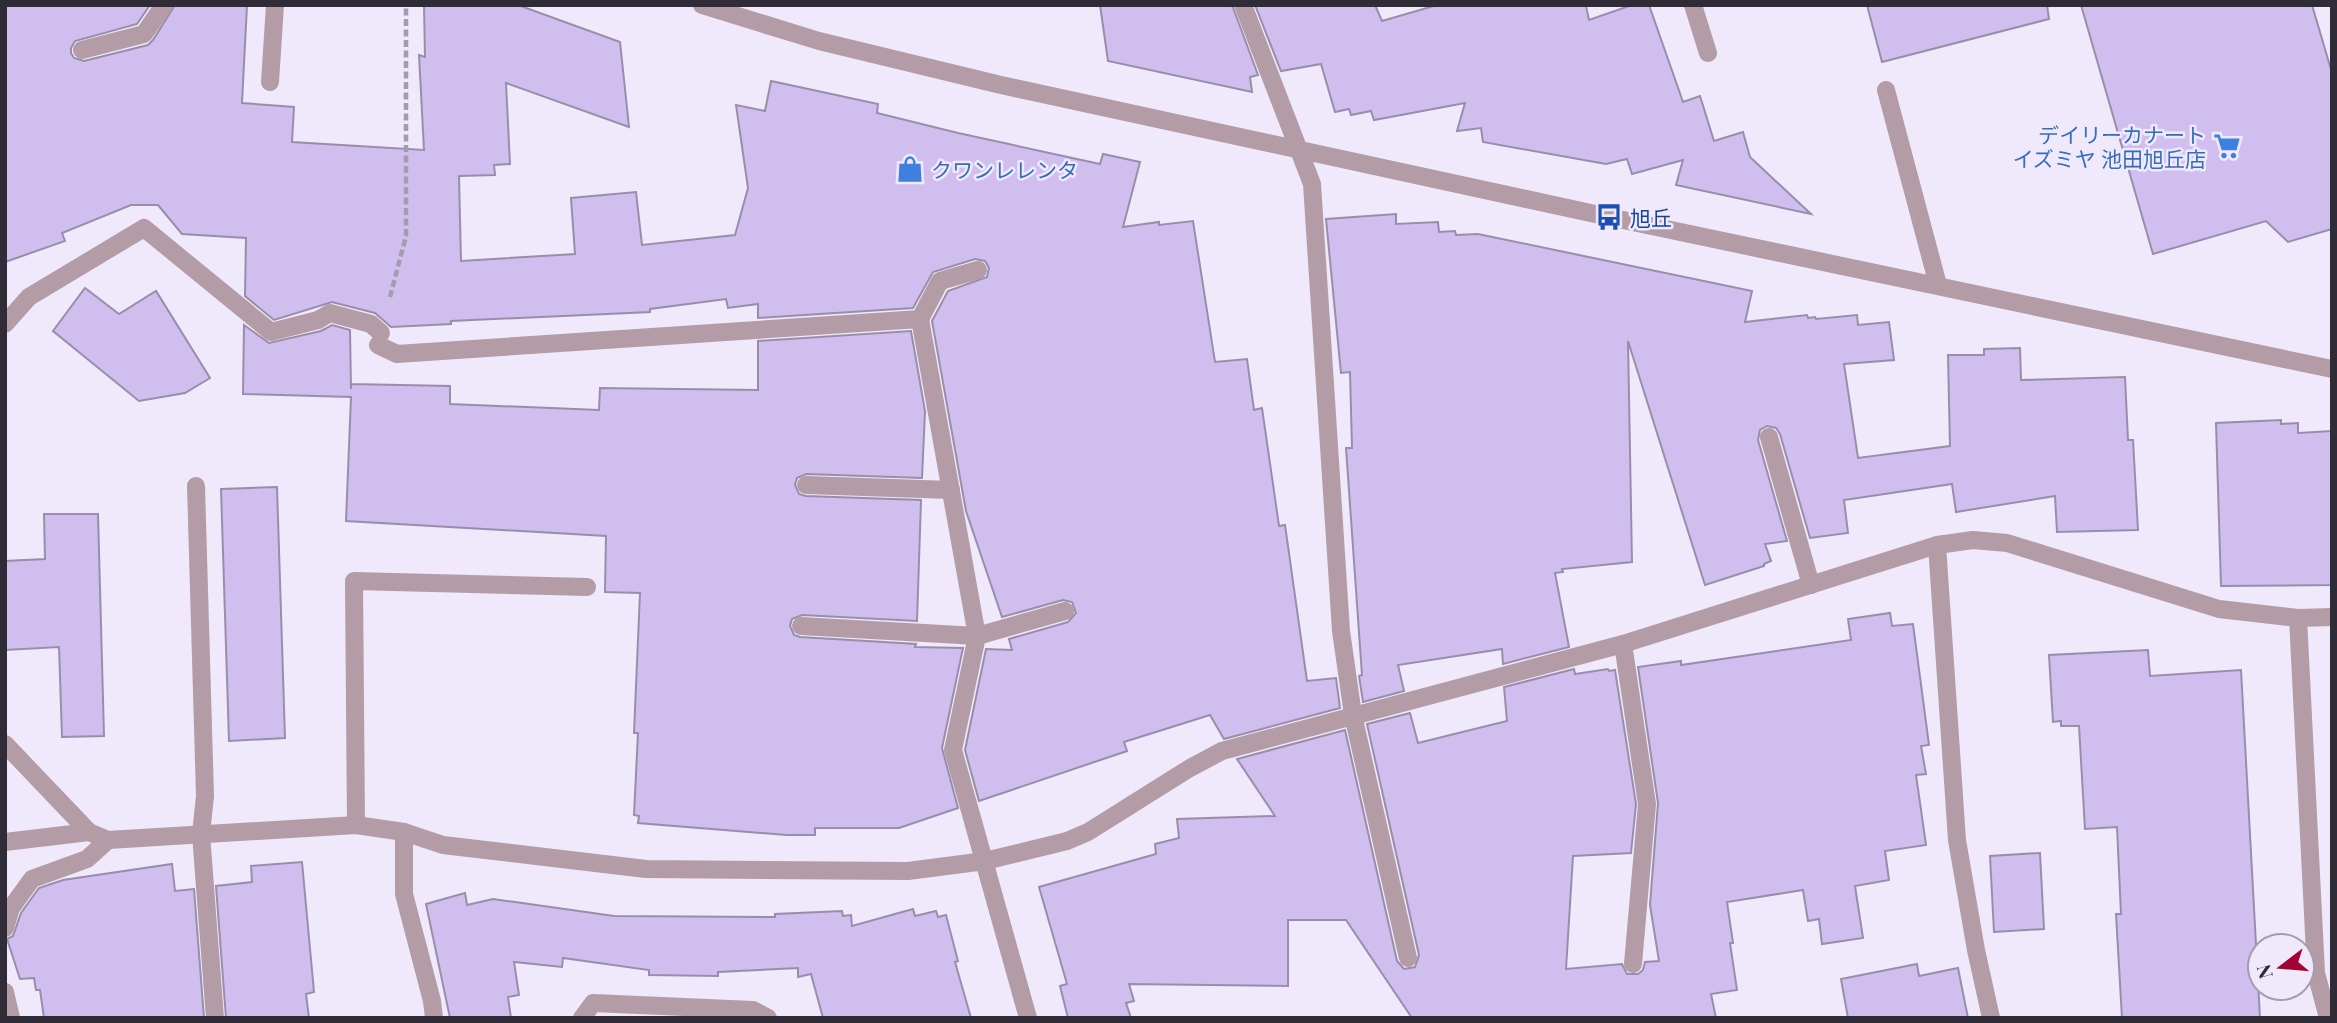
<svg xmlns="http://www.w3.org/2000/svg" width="2337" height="1023" font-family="'Playfair Display','Noto Sans JP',serif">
  <rect width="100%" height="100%" fill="#efe9fb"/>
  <g fill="#d0bfee" stroke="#988eab" stroke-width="2">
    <polygon points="5,5 150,5 137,24 75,41 71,48 71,53 74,58 84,61 148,45 153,40 175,5 247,5 242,103 294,107 292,142 424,150 419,55 425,57 424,5 518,5 620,42 629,127 506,83 510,164 494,165 495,175 459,176 461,261 575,254 571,198 636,192 642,245 735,235 748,188 736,105 765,111 771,81 878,104 877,113 958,133 1100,164 1103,154 1140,162 1123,227 1159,222 1159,225 1193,221 1215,362 1247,359 1254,410 1262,408 1279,526 1285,525 1307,681 1336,678 1340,708 1224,739 1210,715 1124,742 1127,751 979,801 965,750 986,649 1012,650 1009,639 1068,622 1076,613 1072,602 1063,600 1002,617 966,511 932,321 948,291 987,277 989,268 985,261 975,259 933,272 913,308 758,318 758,304 728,308 726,299 650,309 650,312 451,321 451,324 391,327 375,313 332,302 274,320 245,296 246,238 182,234 158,205 131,205 62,233 65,241 5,262"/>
    <polygon points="1100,5 1232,5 1258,75 1250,77 1252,92 1108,61"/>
    <polygon points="1255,5 1375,5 1382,21 1437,5 1586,6 1589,20 1632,5 1649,5 1683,102 1700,96 1714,141 1743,132 1750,157 1811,214 1676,185 1683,160 1632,174 1627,159 1606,164 1483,142 1481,128 1457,131 1465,103 1374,120 1371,111 1351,115 1349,109 1335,112 1321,64 1281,71"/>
    <polygon points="1867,5 2047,5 2049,19 1882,62"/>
    <polygon points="2081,5 2312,5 2332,73 2332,229 2288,242 2266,221 2153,254"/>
    <polygon points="1396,214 1396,224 1438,222 1439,232 1455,231 1456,235 1478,234 1752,291 1745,322 1807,315 1808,318 1815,317 1816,319 1857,315 1858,325 1889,322 1894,360 1844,364 1858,458 1950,446 1948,355 1984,355 1984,349 2020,348 2021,380 2125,377 2128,440 2133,440 2138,530 2057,532 2055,496 1956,512 1952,484 1844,500 1848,533 1810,538 1780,434 1776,428 1767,426 1760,430 1758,440 1787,541 1765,544 1771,561 1764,564 1764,566 1705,585 1628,341 1632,562 1562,569 1563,572 1555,573 1569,647 1503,664 1502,649 1398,665 1404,691 1363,702 1359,676 1362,675 1346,448 1352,448 1350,372 1341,373 1326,219"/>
    <polygon points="85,288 119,314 156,291 210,378 185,393 139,401 53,331"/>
    <polygon points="244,325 269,343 321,331 332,325 350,330 351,389 351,384 450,386 450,404 599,410 600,388 758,390 758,341 911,331 925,411 922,478 806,474 797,478 795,485 799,494 806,496 921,500 917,621 802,615 792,619 790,626 794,635 800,637 916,644 915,647 963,648 942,748 958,808 899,828 815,828 815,835 787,835 638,823 639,816 634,815 638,733 634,733 640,593 605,592 606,536 346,521 351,397 243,394"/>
    <polygon points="2281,420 2281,424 2298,423 2298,433 2332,431 2332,585 2221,586 2216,423"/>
    <polygon points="277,487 285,738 229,741 221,489"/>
    <polygon points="44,514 98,514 104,736 62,737 59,647 5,650 5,561 45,559"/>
    <polygon points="1890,613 1892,626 1913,624 1929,745 1921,746 1926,774 1916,775 1926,845 1885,851 1889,880 1855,886 1863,938 1822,944 1819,919 1808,921 1803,890 1727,902 1733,943 1730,943 1737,990 1711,994 1716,1018 1412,1018 1346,920 1288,920 1288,986 1129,984 1134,1001 1126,1003 1131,1018 1068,1018 1060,986 1067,984 1039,887 1156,854 1155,844 1179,838 1177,819 1275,816 1237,759 1345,730 1397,961 1404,969 1415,967 1419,955 1367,724 1410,713 1418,743 1507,721 1504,687 1574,669 1575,674 1608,669 1609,671 1615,670 1636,804 1631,853 1573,856 1566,969 1622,964 1627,974 1638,974 1643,970 1645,962 1659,961 1650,905 1658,803 1638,667 1681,661 1681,665 1851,640 1848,619"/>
    <polygon points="2148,650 2150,676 2241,670 2260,1018 2122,1018 2116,914 2121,914 2117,827 2085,829 2079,726 2061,726 2061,721 2053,722 2049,655"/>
    <polygon points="2040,853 2044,929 1994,932 1990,856"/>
    <polygon points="302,862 314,992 306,994 309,1018 226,1018 216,886 252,882 251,866"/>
    <polygon points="172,864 175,891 194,889 204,1018 44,1018 40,990 36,990 34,978 20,979 7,939 13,936 21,913 39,888 63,880"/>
    <polygon points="465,893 467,905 493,899 614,916 775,917 775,914 842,911 843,916 851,915 852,926 913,909 915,916 936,911 938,917 946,915 958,961 955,962 971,1018 823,1018 811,974 798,977 798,968 718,972 718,976 649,975 649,970 563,958 562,967 514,962 519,995 508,997 511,1018 450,1018 426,904"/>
    <polygon points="1917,964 1919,976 1958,968 1968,1018 1848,1018 1841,979"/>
  </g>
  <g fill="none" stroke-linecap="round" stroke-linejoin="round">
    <polyline stroke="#a29dac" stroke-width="4.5" stroke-dasharray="7 3.5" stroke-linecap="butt" points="390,297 406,236 406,5"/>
    <g stroke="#b39ca5" stroke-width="18">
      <polyline points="318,320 330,313 371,324 381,333"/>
      <polyline points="196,486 205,796 201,834"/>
      <polyline points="356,825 354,581 587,587"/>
    </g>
    <g stroke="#b39ca5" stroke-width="18">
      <polyline points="1243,5 1312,184 1341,631 1353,715 1408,958"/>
      <polyline points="1693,5 1708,53"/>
      <polyline points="82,50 144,34 164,5"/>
      <polyline points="270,82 275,5"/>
      <polyline points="1886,90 1938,285"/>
      <polyline points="920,319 940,281 978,270"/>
      <polyline points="5,324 29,297 144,228 271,332 318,320"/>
      <polyline points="378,345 397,354 920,319 977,636 953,750 1028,1018"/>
      <polyline points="1769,437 1811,585"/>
      <polyline points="806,485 951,490"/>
      <polyline points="1937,545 1957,840 1976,950 1991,1018"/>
      <polyline points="2298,618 2316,973 2328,1018"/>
      <polyline points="801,626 977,636 1065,611"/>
      <polyline points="1623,644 1647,804 1633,964"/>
      <polyline points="5,744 89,832 108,840 356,825 404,832 443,845 646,869 908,871 985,861 1067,841 1088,832 1190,768 1222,751 1623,644 1937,545 1973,540 2007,543 2219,609 2298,618 2332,617"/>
      <polyline points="404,832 404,894 432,1001 434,1018"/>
      <polyline points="201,834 215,1018"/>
      <polyline points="5,842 89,832"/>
      <polyline points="5,928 11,908 32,879 87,859 108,840"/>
      <polyline points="5,992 11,1018"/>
      <polyline points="582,1018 593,1003 753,1010 768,1018"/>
    </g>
    <polyline stroke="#b39ca5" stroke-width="18" points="702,5 819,41 1001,85 1609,217 2332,369"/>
  </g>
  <defs>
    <symbol id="supermarket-bare" viewBox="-9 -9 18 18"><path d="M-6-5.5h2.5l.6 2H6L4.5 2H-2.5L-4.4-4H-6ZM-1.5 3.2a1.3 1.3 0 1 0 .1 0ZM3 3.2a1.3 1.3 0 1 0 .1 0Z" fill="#3f7fe0" stroke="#efe9fb" stroke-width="2.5" paint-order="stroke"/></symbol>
    <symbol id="shop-bare" viewBox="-9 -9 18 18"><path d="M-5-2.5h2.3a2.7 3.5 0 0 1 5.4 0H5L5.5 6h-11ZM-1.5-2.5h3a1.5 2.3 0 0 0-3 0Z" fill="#3f7fe0" stroke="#efe9fb" stroke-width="2.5" paint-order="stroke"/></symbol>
    <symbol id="bus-bare" viewBox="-9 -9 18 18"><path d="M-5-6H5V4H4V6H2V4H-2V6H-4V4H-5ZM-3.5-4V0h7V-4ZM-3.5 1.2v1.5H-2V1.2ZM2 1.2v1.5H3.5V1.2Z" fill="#1a4fb4" stroke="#efe9fb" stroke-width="2.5" paint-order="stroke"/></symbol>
  </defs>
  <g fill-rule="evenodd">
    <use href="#supermarket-bare" x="2208" y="127" width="38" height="38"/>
    <use href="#shop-bare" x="891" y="150" width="38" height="38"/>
    <use href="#bus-bare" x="1590" y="198" width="38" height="38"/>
  </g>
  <g text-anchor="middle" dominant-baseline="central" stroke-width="5" stroke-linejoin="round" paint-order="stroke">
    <g font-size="21" fill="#366cbe" stroke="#efe9fb" text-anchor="end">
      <text x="2206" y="134">デイリーカナート<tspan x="2206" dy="24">イズミヤ 池田旭丘店</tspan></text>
      <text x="931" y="169" text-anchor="start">クワンレレンタ</text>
    </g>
    <g font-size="21" fill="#164399" stroke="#efe9fb" text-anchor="start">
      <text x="1630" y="217">旭丘</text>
    </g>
  </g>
  <rect width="2337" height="1023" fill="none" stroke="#302c37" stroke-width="14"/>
  <g transform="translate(2281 967) rotate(254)"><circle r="33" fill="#efe9fb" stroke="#a39dad" stroke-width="2"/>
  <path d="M0-5L12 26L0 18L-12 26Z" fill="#a20435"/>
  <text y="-10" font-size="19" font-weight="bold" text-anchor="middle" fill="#302c37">N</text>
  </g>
</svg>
